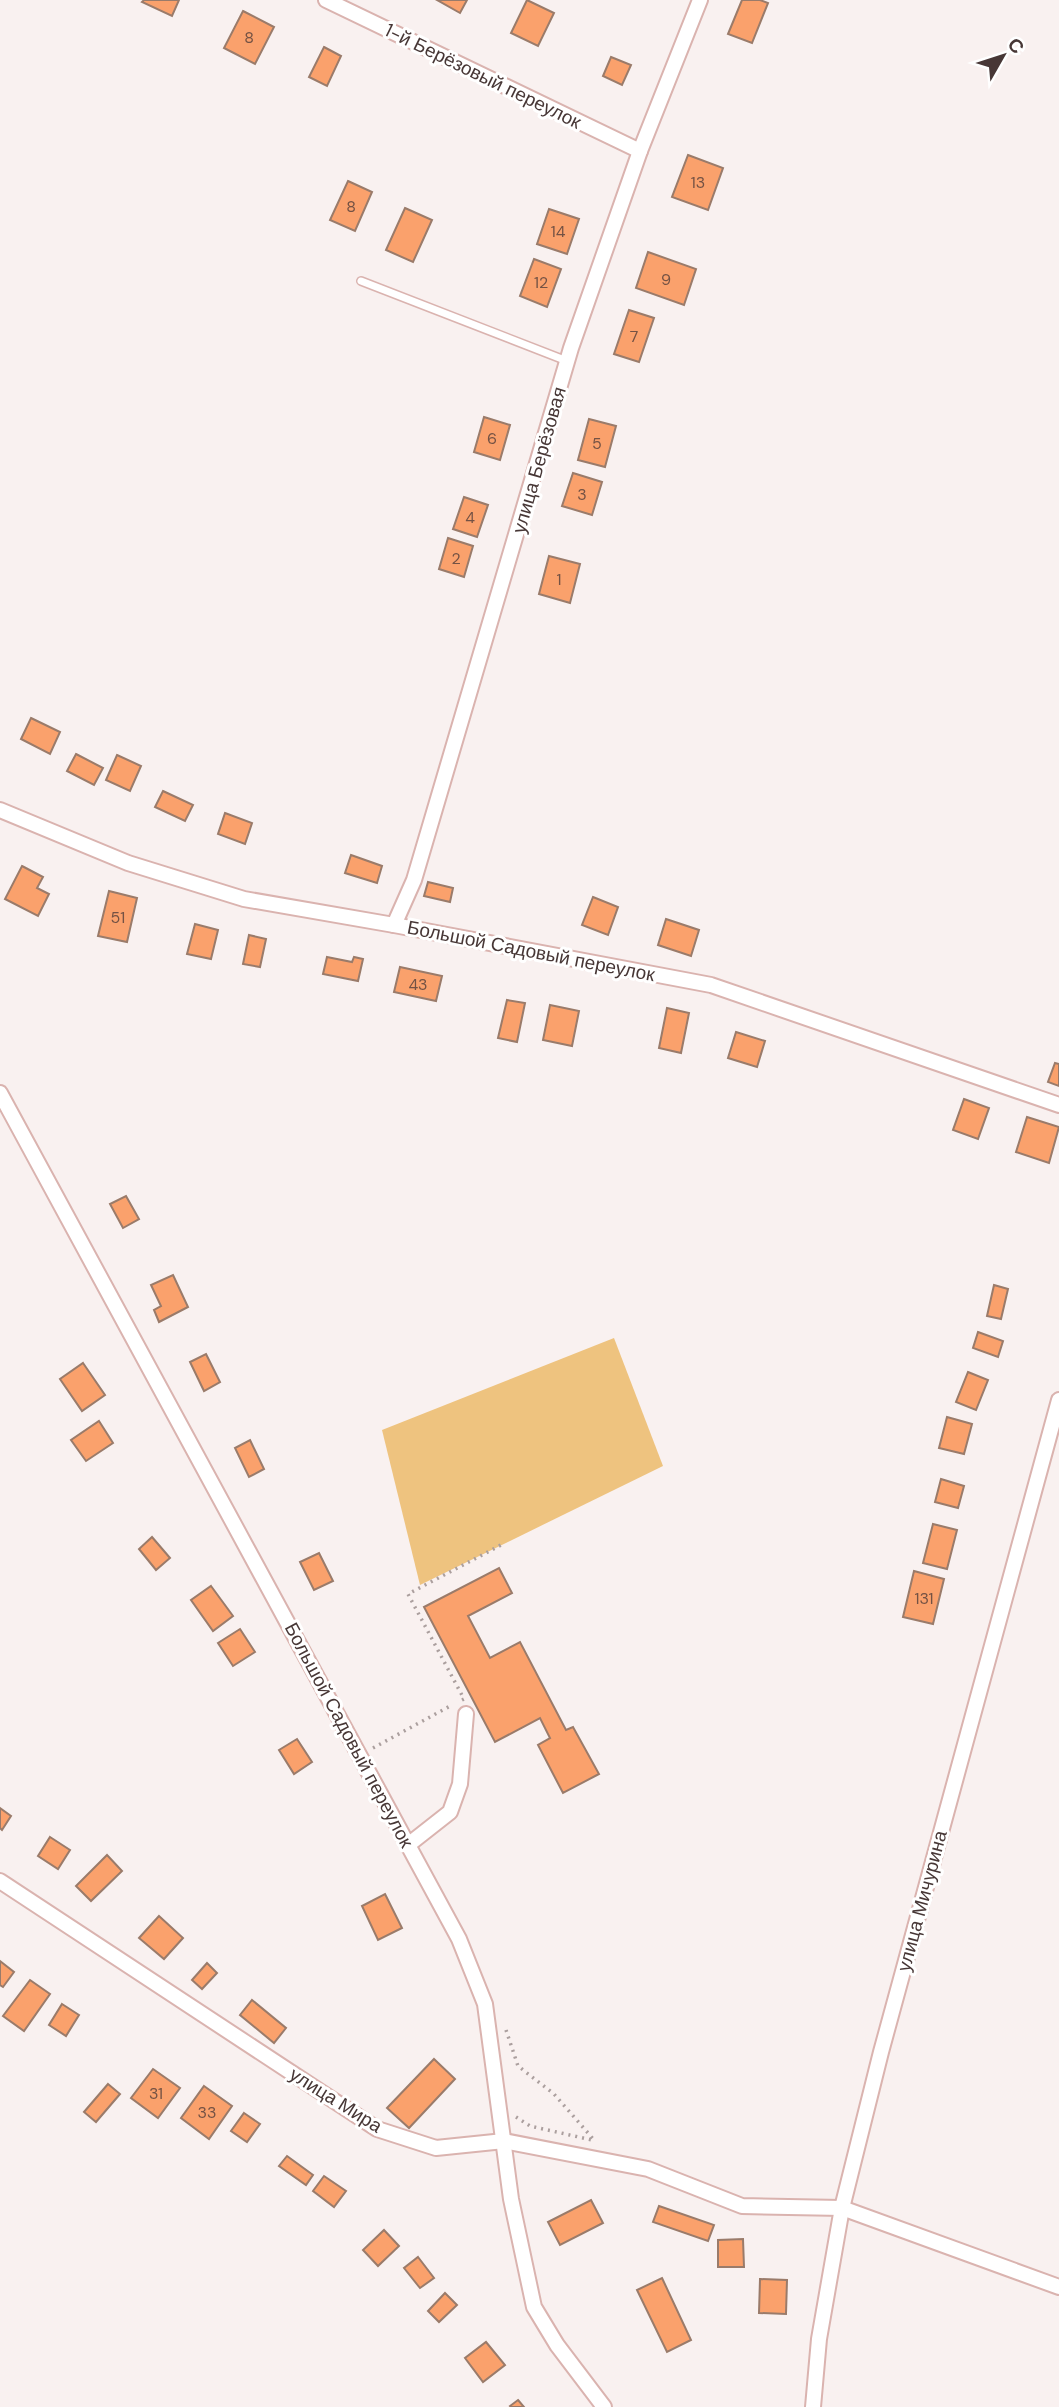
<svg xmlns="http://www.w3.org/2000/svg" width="1059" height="2407" font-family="'DM Sans',sans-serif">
  <rect width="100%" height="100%" fill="#f9f1f0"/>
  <polygon fill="#eec37f" points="614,1338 663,1466 420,1585 382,1430"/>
  <g fill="#faa16c" stroke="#9a7b6a" stroke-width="2">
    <polygon points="144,0 179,0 172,16 142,2"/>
    <polygon points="437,0 467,0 460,13"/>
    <polygon points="527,0 554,13 538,46 511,33"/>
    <polygon points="742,0 760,0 768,3 752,43 728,34"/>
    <polygon points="243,11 274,27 255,64 224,48"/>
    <polygon points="324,47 341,56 327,86 309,77"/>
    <polygon points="611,57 631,65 622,85 603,76"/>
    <polygon points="688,155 723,168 708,210 672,197"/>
    <polygon points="348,181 372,192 355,231 330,220"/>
    <polygon points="405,208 432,220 413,262 386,250"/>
    <polygon points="549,209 579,219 567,254 537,244"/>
    <polygon points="648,252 696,269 684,305 636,288"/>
    <polygon points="534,259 561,269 547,307 520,296"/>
    <polygon points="629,310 654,318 639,362 614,354"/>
    <polygon points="484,417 510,425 500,460 474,452"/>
    <polygon points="589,419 616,426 605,467 578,460"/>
    <polygon points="573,473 602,482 592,515 562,506"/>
    <polygon points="464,497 488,505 477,537 453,529"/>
    <polygon points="448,538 473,546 464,577 439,569"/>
    <polygon points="549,556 580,564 570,603 539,594"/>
    <polygon points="31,718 60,732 50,754 21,739"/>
    <polygon points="76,754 103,768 94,785 67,771"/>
    <polygon points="117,755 141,766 130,791 106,780"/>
    <polygon points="163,791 193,805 185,821 155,807"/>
    <polygon points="225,813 252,823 245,844 218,834"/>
    <polygon points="351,855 382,866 377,883 345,873"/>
    <polygon points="22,866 43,877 37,888 49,894 38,916 5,899"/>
    <polygon points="428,882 453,888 450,902 424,896"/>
    <polygon points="109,891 137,898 127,942 98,936"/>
    <polygon points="593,897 618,907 608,935 582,925"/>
    <polygon points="666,919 699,930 691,956 658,945"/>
    <polygon points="195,924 218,930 211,959 187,954"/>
    <polygon points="249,935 266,939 260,967 243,964"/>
    <polygon points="327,957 352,962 354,957 363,959 358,981 323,974"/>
    <polygon points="400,967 442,976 436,1001 394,992"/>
    <polygon points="507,1000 525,1003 517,1042 498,1038"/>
    <polygon points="550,1005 579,1011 572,1046 543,1040"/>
    <polygon points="667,1008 689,1013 681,1053 659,1048"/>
    <polygon points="736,1032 765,1041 757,1067 728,1058"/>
    <polygon points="1055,1063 1059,1064 1059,1086 1048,1082"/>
    <polygon points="964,1099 989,1108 978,1139 953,1130"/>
    <polygon points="1027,1117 1059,1127 1049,1163 1016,1152"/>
    <polygon points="126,1196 139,1219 123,1228 110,1204"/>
    <polygon points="173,1275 188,1307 159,1322 154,1310 161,1306 151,1285"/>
    <polygon points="994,1285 1008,1289 1001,1319 987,1316"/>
    <polygon points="978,1332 1003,1341 998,1357 973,1348"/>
    <polygon points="206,1354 220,1382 204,1391 190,1362"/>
    <polygon points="83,1363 105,1395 82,1411 60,1379"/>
    <polygon points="968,1372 988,1380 976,1410 956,1402"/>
    <polygon points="947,1417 972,1424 964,1454 939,1448"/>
    <polygon points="99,1421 113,1443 86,1461 71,1440"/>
    <polygon points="250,1440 264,1469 249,1477 235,1448"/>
    <polygon points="941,1479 964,1486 958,1508 935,1502"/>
    <polygon points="933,1524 957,1530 947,1569 923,1563"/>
    <polygon points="152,1537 170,1558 156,1570 139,1549"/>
    <polygon points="319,1553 333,1581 314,1590 300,1562"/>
    <polygon points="499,1568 512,1593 468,1616 490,1658 520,1642 566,1730 573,1727 599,1774 563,1793 538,1745 550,1738 540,1718 495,1742 424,1607"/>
    <polygon points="914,1571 944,1579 933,1624 903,1617"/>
    <polygon points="211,1586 233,1616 213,1631 191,1600"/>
    <polygon points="240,1629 255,1652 233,1666 218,1643"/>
    <polygon points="297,1739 312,1762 294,1774 279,1750"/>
    <polygon points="0,1808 11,1816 2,1830 0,1828"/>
    <polygon points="50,1837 70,1850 58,1869 38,1856"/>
    <polygon points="107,1855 122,1871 91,1901 76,1886"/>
    <polygon points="385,1894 402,1928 378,1940 362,1906"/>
    <polygon points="159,1916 183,1938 164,1959 139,1938"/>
    <polygon points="0,1961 14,1972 3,1987 0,1985"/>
    <polygon points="207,1963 217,1973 202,1989 192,1980"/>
    <polygon points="30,1980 50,1994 24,2031 3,2016"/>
    <polygon points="252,2000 286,2028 274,2043 240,2015"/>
    <polygon points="62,2004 79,2015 66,2036 49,2025"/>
    <polygon points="434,2059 455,2079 409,2128 387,2108"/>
    <polygon points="153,2069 180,2088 158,2118 131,2098"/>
    <polygon points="108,2084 120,2094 96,2122 84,2112"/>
    <polygon points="204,2086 232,2106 209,2139 181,2118"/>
    <polygon points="244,2113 260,2124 247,2142 231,2131"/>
    <polygon points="287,2156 313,2175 306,2185 279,2166"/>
    <polygon points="324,2176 346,2191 334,2207 313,2191"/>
    <polygon points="591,2200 603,2223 560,2245 548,2222"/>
    <polygon points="659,2206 714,2225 708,2241 653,2222"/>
    <polygon points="384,2230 399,2246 378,2266 363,2250"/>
    <polygon points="743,2239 744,2267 718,2267 718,2240"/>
    <polygon points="418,2257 434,2278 420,2288 404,2268"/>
    <polygon points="662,2278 691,2340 667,2352 637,2290"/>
    <polygon points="760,2279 787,2280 786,2314 759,2313"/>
    <polygon points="445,2293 457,2305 439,2322 428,2311"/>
    <polygon points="486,2342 505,2365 483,2382 465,2358"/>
    <polygon points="518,2400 524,2407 511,2407 510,2406"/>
  </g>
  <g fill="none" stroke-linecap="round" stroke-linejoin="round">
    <defs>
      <polyline id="service" points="361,281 567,361"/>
      <g id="minor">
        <polyline points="326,0 640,151"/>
        <polyline points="0,810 128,863 244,899 394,925 711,985 1059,1105"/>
        <polyline points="394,925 414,880 571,348 640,151 700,0"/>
        <polyline points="0,1093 459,1939 485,2004 511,2199 534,2307 557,2345 604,2407"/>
        <polyline points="408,1845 450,1812 460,1784 466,1714"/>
        <polyline points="0,1881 377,2129 436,2148 504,2141 648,2169 742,2206 842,2208 1059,2287"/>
        <polyline points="813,2407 819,2339 842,2208 881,2052 1059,1400"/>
      </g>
    </defs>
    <use href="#service" stroke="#dab3af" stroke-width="10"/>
    <use href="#minor" stroke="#dab3af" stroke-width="18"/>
    <g stroke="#ab9f9e" stroke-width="3.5" stroke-dasharray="2 5" stroke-linecap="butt">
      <polyline points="462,1700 464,1699 408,1594 501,1545"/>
      <polyline points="373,1748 452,1705"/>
      <polyline points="506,2030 518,2066 554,2094 595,2141"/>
      <polyline points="516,2117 530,2126 592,2140"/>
    </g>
    <use href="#service" stroke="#fff" stroke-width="7"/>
    <use href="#minor" stroke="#fff" stroke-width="14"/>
  </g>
  <g text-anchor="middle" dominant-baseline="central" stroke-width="6" stroke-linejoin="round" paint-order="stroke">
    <g font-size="16" fill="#745244">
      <text x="249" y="37">8</text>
      <text x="698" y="182">13</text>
      <text x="351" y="206">8</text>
      <text x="558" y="231">14</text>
      <text x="666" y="279">9</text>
      <text x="541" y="282">12</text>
      <text x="634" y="336">7</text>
      <text x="492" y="438">6</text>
      <text x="597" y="443">5</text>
      <text x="582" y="494">3</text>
      <text x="470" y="517">4</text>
      <text x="456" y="558">2</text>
      <text x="559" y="579">1</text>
      <text x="118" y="917">51</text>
      <text x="418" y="984">43</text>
      <text x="924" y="1598">131</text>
      <text x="156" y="2093">31</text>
      <text x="207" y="2112">33</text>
    </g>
    <g font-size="19" fill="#473736" stroke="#fff">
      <text transform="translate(483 76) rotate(26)">1-й Берёзовый переулок</text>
      <text transform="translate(539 460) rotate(-74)">улица Берёзовая</text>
      <text transform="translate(531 951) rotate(11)">Большой Садовый переулок</text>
      <text transform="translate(349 1735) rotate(62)">Большой Садовый переулок</text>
      <text transform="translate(922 1901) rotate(-75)">улица Мичурина</text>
      <text transform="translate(336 2100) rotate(32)">улица Мира</text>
    </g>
  </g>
  <g transform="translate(1003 56) rotate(51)" stroke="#ffffff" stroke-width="5" paint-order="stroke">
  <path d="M0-5L12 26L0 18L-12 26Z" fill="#473736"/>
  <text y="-10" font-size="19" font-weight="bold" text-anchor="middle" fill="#473736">С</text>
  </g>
</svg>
